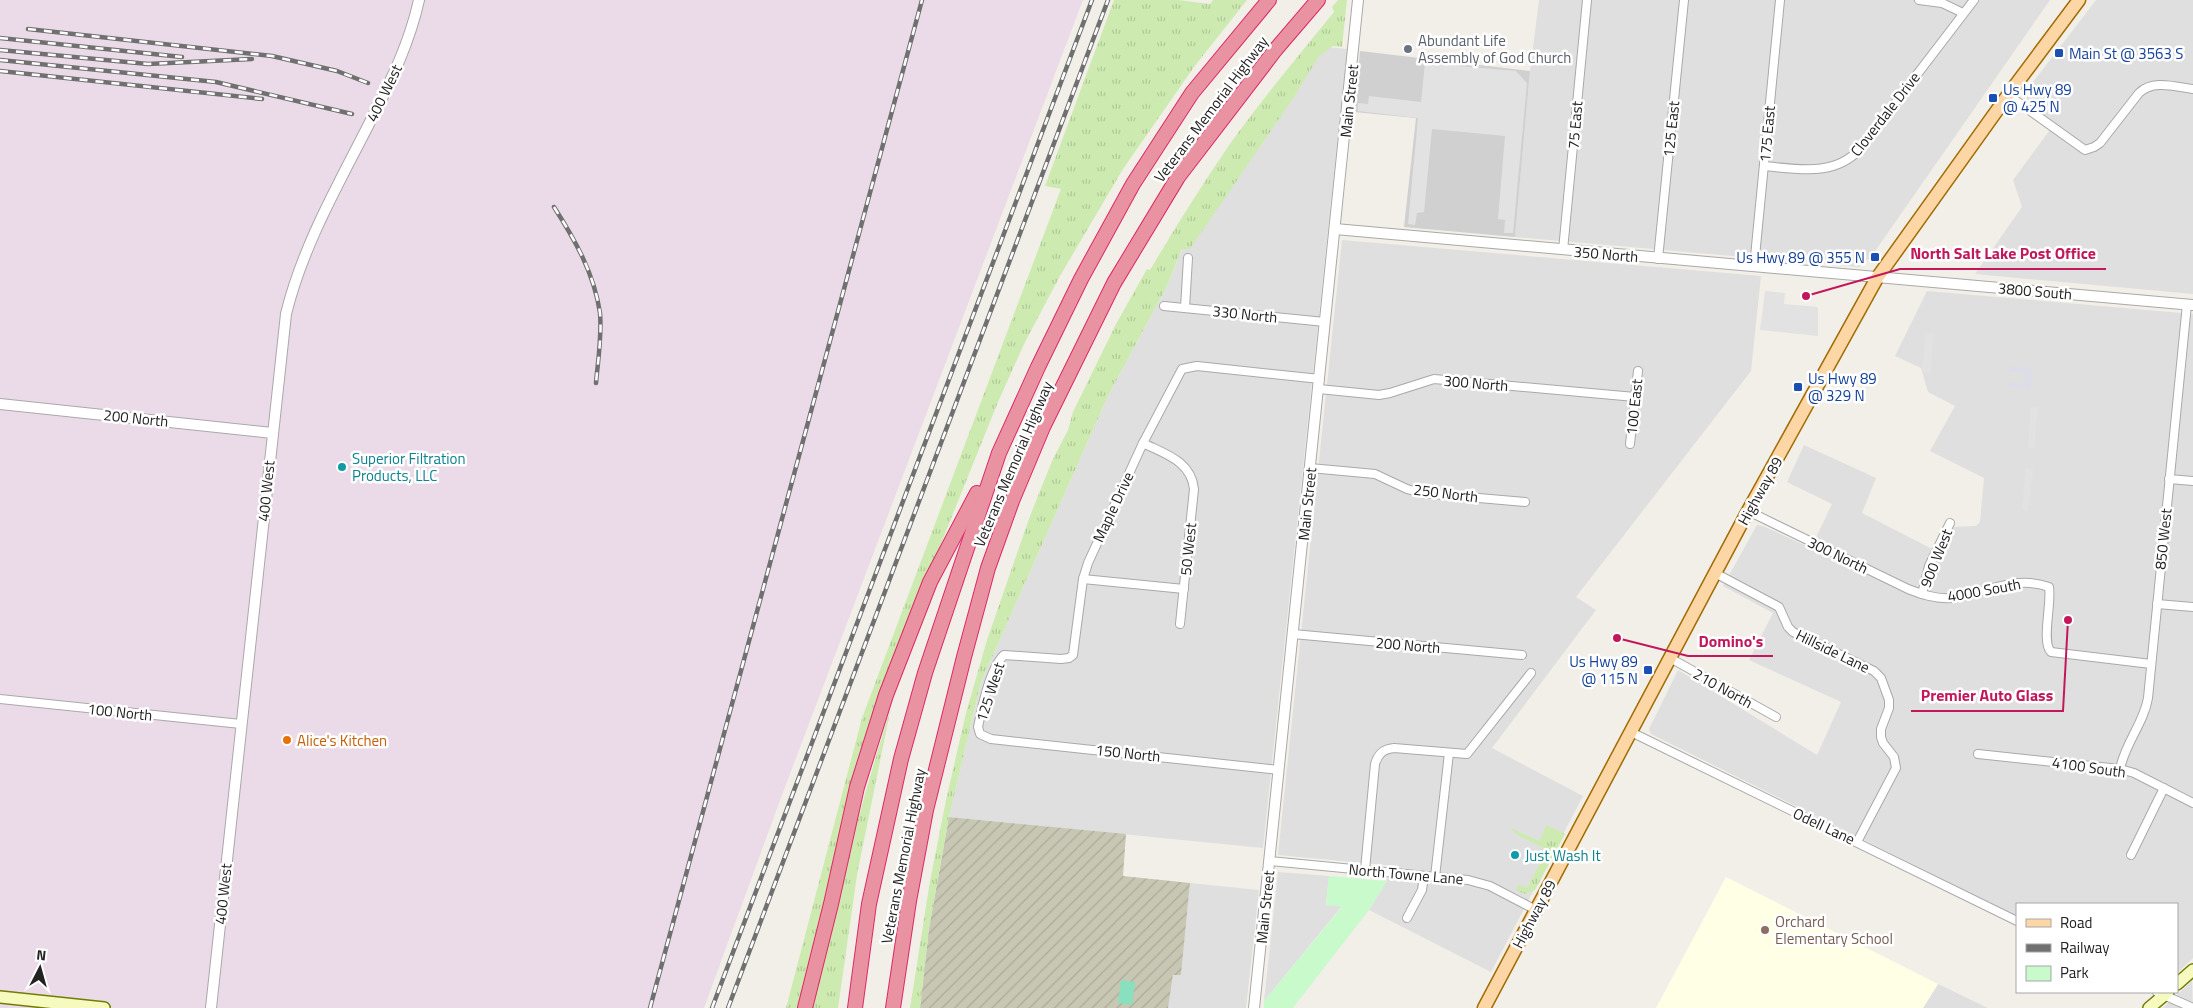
<svg xmlns="http://www.w3.org/2000/svg" width="2193" height="1008" font-family="'Titillium Web',sans-serif">
  <defs>
    <pattern id="construction-furrows" width="10" height="10" patternUnits="userSpaceOnUse" patternTransform="scale(1.25)"><rect width="10" height="10" fill="#c7c7b4"/><path d="M-1 1l2-2M0 10L10 0M9 11l2-2" fill="none" stroke="#abab9a"/></pattern>
    <pattern id="grass-tufts" width="24" height="20" patternUnits="userSpaceOnUse" patternTransform="scale(1.25)"><rect width="24" height="20" fill="#cdebb0"/><path d="M3 7l-1-3M5 7V3M7 7l1-3M15 17l-1-3M17 17v-4M19 17l1-3" fill="none" stroke="#b0c997"/></pattern>
  </defs>
  <rect width="100%" height="100%" fill="#f2efe9"/>
  <g fill="#e0dfdf">
    <polygon points="1539,0 2050,0 1871,257 1859,267 1515,237 1530,71"/>
    <polygon points="2096,0 2193,0 2193,294 1975,274 2022,207 2013,180 2055,123 2027,102 2027,90"/>
    <polygon points="1316,46 1347,49 1263,848 949,817 981,682 1108,396 1167,286 1194,221"/>
    <polygon points="1342,240 1761,276 1751,371 1576,597 1596,610 1492,748 1583,796 1491,972 1369,910 1395,866 1278,855"/>
    <polygon points="1927,291 2193,314 2193,958 2177,973 2177,904 2017,904 2017,916 1655,736 1651,734 1649,729 1678,670 1817,755 1841,702 1749,660 1773,613 1723,586 1757,525 1763,526 1811,548 1832,504 1787,482 1804,445 1876,478 1862,513 1940,553 1952,527 1976,526 1980,522 1984,478 1930,451 1955,406 1928,392 1921,368 1895,356"/>
    <polygon points="1278,872 1329,876 1326,904 1342,906 1264,1001"/>
    <polygon points="1190,883 1259,890 1246,1008 1168,1008 1173,975 1181,975"/>
    <polygon points="2192,981 2193,1008 2163,1008"/>
    <polygon points="1938,984 1988,1008 1923,1008"/>
  </g>
  <polygon fill="#ebdbe8" points="0,0 1083,0 782,795 704,1008 0,1008"/>
  <polygon fill="#ffffe5" points="1726,877 1938,984 1923,1008 1656,1008"/>
  <polygon fill="#d0d0d0" points="1360,51 1530,71 1515,237 1404,227 1416,118 1354,112"/>
  <polygon fill="url(#construction-furrows)" points="949,817 1126,834 1123,876 1190,883 1181,975 1173,975 1168,1008 920,1008 929,928"/>
  <g fill="url(#grass-tufts)">
    <polygon points="1114,0 1178,0 1210,4 1213,0 1247,0 1194,67 1123,169 1060,276 1025,342 998,402 905,633 799,1008 786,1008 862,718 1061,189 1045,186"/>
    <path d="M1338,0H1347L1342,47L1333,46L1319,56L1294,97L1190,249H1182L1167,286L1108,396L981,682L949,817L929,928L920,1008H910L930,881L946,800L966,713L987,640L1030,516L1052,461L1068,430L1073,412L1116,324L1147,269L1150,270C1176,226 1203,183 1232,141C1264,97 1299,55 1334,12L1332,7Z"/>
    <path d="M891,707L857,875L838,1008H813C832,905 861,806 891,707Z"/>
    <polygon points="1547,825 1565,834 1535,890 1524,894 1516,890 1519,884 1527,888 1547,850 1516,834 1511,828 1539,841"/>
  </g>
  <polygon fill="#c8facc" points="1329,876 1387,881 1369,910 1293,1008 1264,1008 1264,1001 1342,907 1326,905"/>
  <polygon fill="#88e0be" points="1121,980 1135,982 1132,1005 1118,1003"/>
  <g fill="#e2e2e2">
    <polygon points="1425,63 1516,71 1527,83 1513,233 1504,233 1505,220 1498,219 1505,136 1432,129 1424,212 1417,213 1415,225 1408,224 1418,118 1358,111 1358,103 1368,104 1369,96 1421,102"/>
    <polygon points="1765,291 1785,293 1784,304 1818,307 1818,336 1760,330"/>
    <polygon points="1926,334 1934,334 1930,373 1922,372"/>
    <polygon points="2031,407 2038,407 2034,449 2028,448"/>
    <polygon points="2026,468 2033,469 2028,511 2022,510"/>
  </g>
  <polygon fill="#dddde8" points="2010,366 2032,368 2031,389 2008,387 2009,382 2025,383 2025,373 2009,372"/>
  <g fill="none" stroke-linecap="round" stroke-linejoin="round">
    <defs>
      <g id="minor">
        <polyline points="1919,0 1942,3 1963,13"/>
        <path d="M2008,95L2085,150L2094,147L2100,143L2139,93C2153,79 2176,87 2193,89"/>
        <path d="M1764,166C1798,169 1834,177 1860,149L1974,0"/>
        <polyline points="1563,250 1587,0"/>
        <polyline points="1658,259 1684,0"/>
        <polyline points="1754,267 1780,0"/>
        <polyline points="1164,306 1325,322"/>
        <polyline points="1185,308 1188,258"/>
        <polyline points="1319,389 1379,395 1390,393 1434,379 1635,397"/>
        <path d="M1143,443C1165,454 1191,461 1194,489L1180,624"/>
        <polyline points="1630,444 1638,371"/>
        <polyline points="1310,468 1375,474 1407,489 1421,493 1525,502"/>
        <polyline points="2169,479 2193,481"/>
        <path d="M1748,511L1908,589C1921,594 1935,599 1950,598C1984,595 2013,574 2049,587C2052,603 2041,642 2051,652L2151,664"/>
        <polyline points="1715,573 1779,607 1788,627 1793,632 1874,671 1881,678 1889,700 1889,708 1881,729 1881,737 1883,743 1894,757 1896,768 1857,842"/>
        <polyline points="1083,579 1184,589"/>
        <polyline points="1922,594 1929,566 1950,523"/>
        <polyline points="2157,604 2193,607"/>
        <polyline points="1293,634 1522,655"/>
        <polyline points="1670,658 1776,717"/>
        <polyline points="0,699 241,724"/>
        <polyline points="1631,732 2017,921"/>
        <polyline points="1978,754 2120,769 2134,773 2193,803"/>
        <path d="M2120,769C2125,743 2144,723 2148,698L2187,304"/>
        <path d="M1279,770L991,739L980,734L978,727C982,707 990,668 1004,655L1061,659L1069,658L1073,655L1083,579L1088,563L1143,443L1182,369L1197,366L1320,379"/>
        <polyline points="2131,855 2164,788"/>
        <polyline points="1269,861 1468,880 1490,886 1536,910"/>
        <path d="M1365,870L1375,764C1378,754 1383,749 1394,748L1467,754L1531,673"/>
        <polyline points="1435,877 1449,753"/>
        <polyline points="1407,918 1422,890 1424,876"/>
        <polyline points="2157,992 2193,1008"/>
      </g>
      <g id="tertiary">
        <polyline points="1335,229 2193,305"/>
        <polyline points="0,404 272,433"/>
        <path d="M211,1008L286,314C303,244 341,180 373,116C392,79 410,41 419,0"/>
        <polyline points="1254,1008 1358,0"/>
      </g>
      <g id="secondary">
        <polyline points="2177,984 2193,970"/>
        <polyline points="0,997 104,1008"/>
        <polyline points="2149,1008 2168,992"/>
      </g>
      <polyline id="primary" points="1484,1008 1748,511 1877,278 2008,95 2079,0"/>
      <g id="motorway">
        <polyline points="805,1008 831,904 857,787 886,695 930,582 977,493"/>
        <polyline points="855,1008 869,904 901,759 925,673 999,453 1038,367 1081,279 1133,184 1192,93 1269,0"/>
        <polyline points="893,1008 909,901 926,810 964,657 988,568 1012,501 1043,427 1114,283 1178,177 1276,49 1318,0"/>
      </g>
    </defs>
    <use href="#minor" stroke="#a9a9a9" stroke-width="10"/>
    <use href="#tertiary" stroke="#a9a9a9" stroke-width="12"/>
    <use href="#secondary" stroke="#707d05" stroke-width="14"/>
    <use href="#primary" stroke="#a06b00" stroke-width="15"/>
    <use href="#motorway" stroke="#dc2a67" stroke-width="16"/>
    <use href="#minor" stroke="#fff" stroke-width="8"/>
    <use href="#tertiary" stroke="#fff" stroke-width="10"/>
    <use href="#secondary" stroke="#f7fabf" stroke-width="11"/>
    <use href="#primary" stroke="#fcd6a4" stroke-width="12"/>
    <use href="#motorway" stroke="#e892a2" stroke-width="14"/>
    <defs>
      <g id="rail">
        <polyline points="28,29 272,56 337,71 368,83"/>
        <polyline points="0,38 182,57"/>
        <polyline points="0,50 148,64 252,59"/>
        <polyline points="0,60 216,82 352,114"/>
        <polyline points="0,71 262,99"/>
        <path d="M554,207C575,240 594,273 600,313C602,336 598,360 596,383"/>
        <polyline points="650,1008 922,0"/>
        <polyline points="712,1008 1092,0"/>
        <polyline points="728,1008 1108,0"/>
      </g>
    </defs>
    <use href="#rail" stroke="#707070" stroke-width="4.5"/>
    <use href="#rail" stroke="#fff" stroke-width="2.5" stroke-dasharray="8" stroke-linecap="butt"/>
  </g>
  <circle fill="#6b7280" stroke="#fff" stroke-width="2" cx="1408" cy="49" r="5"/>
  <g fill="#1a4fb4" stroke="#fff" stroke-width="2">
    <rect x="2054" y="48" width="10" height="10" rx="2.5"/>
    <rect x="1988" y="93" width="10" height="10" rx="2.5"/>
    <rect x="1870" y="252" width="10" height="10" rx="2.5"/>
    <rect x="1793" y="382" width="10" height="10" rx="2.5"/>
    <rect x="1643" y="665" width="10" height="10" rx="2.5"/>
  </g>
  <g fill="#0f9aa8" stroke="#fff" stroke-width="2">
    <circle cx="342" cy="467" r="5"/>
    <circle cx="1515" cy="855" r="5"/>
  </g>
  <circle fill="#e8710a" stroke="#fff" stroke-width="2" cx="287" cy="740" r="5"/>
  <circle fill="#8d6e63" stroke="#fff" stroke-width="2" cx="1765" cy="930" r="5"/>
  <g text-anchor="middle" dominant-baseline="central" stroke-width="5" stroke-linejoin="round" paint-order="stroke">
    <g font-size="15" fill="#5b616d" stroke="#fff" text-anchor="start">
      <text x="1418" y="40">Abundant Life<tspan x="1418" dy="17">Assembly of God Church</tspan></text>
    </g>
    <g font-size="15" fill="#164399" stroke="#fff" text-anchor="start">
      <text x="2069" y="53">Main St @ 3563 S</text>
      <text x="2003" y="89">Us Hwy 89<tspan x="2003" dy="17">@ 425 N</tspan></text>
      <text x="1865" y="257" text-anchor="end">Us Hwy 89 @ 355 N</text>
      <text x="1808" y="378">Us Hwy 89<tspan x="1808" dy="17">@ 329 N</tspan></text>
      <text x="1638" y="661" text-anchor="end">Us Hwy 89<tspan x="1638" dy="17">@ 115 N</tspan></text>
    </g>
    <g font-size="15" fill="#222" stroke="#fff">
      <text transform="translate(384 93) rotate(-64)">400 West</text>
      <text transform="translate(1349 101) rotate(-84)">Main Street</text>
      <text transform="translate(1211 109) rotate(-53)">Veterans Memorial Highway</text>
      <text transform="translate(1885 114) rotate(-52)">Cloverdale Drive</text>
      <text transform="translate(1575 125) rotate(-85)">75 East</text>
      <text transform="translate(1671 129) rotate(-84)">125 East</text>
      <text transform="translate(1767 134) rotate(-85)">175 East</text>
      <text transform="translate(1606 254) rotate(5)">350 North</text>
      <text transform="translate(2035 291) rotate(5)">3800 South</text>
      <text transform="translate(1245 314) rotate(6)">330 North</text>
      <text transform="translate(1476 383) rotate(5)">300 North</text>
      <text transform="translate(1634 407) rotate(-84)">100 East</text>
      <text transform="translate(136 418) rotate(6)">200 North</text>
      <text transform="translate(1013 464) rotate(-67)">Veterans Memorial Highway</text>
      <text transform="translate(266 491) rotate(-84)">400 West</text>
      <text transform="translate(1760 491) rotate(-61)">Highway 89</text>
      <text transform="translate(1446 493) rotate(7)">250 North</text>
      <text transform="translate(1307 504) rotate(-84)">Main Street</text>
      <text transform="translate(1113 507) rotate(-65)">Maple Drive</text>
      <text transform="translate(2163 539) rotate(-84)">850 West</text>
      <text transform="translate(1188 549) rotate(-84)">50 West</text>
      <text transform="translate(1838 555) rotate(26)">300 North</text>
      <text transform="translate(1936 558) rotate(-68)">900 West</text>
      <text transform="translate(1984 590) rotate(-10)">4000 South</text>
      <text transform="translate(1408 645) rotate(5)">200 North</text>
      <text transform="translate(1833 651) rotate(26)">Hillside Lane</text>
      <text transform="translate(1723 688) rotate(29)">210 North</text>
      <text transform="translate(990 692) rotate(-72)">125 West</text>
      <text transform="translate(120 712) rotate(6)">100 North</text>
      <text transform="translate(1128 753) rotate(6)">150 North</text>
      <text transform="translate(2089 767) rotate(8)">4100 South</text>
      <text transform="translate(1824 826) rotate(25)">Odell Lane</text>
      <text transform="translate(903 856) rotate(-79)">Veterans Memorial Highway</text>
      <text transform="translate(1406 874) rotate(5)">North Towne Lane</text>
      <text transform="translate(223 894) rotate(-84)">400 West</text>
      <text transform="translate(1265 907) rotate(-84)">Main Street</text>
      <text transform="translate(1534 914) rotate(-62)">Highway 89</text>
    </g>
    <g font-size="15" fill="#0d838f" stroke="#fff" text-anchor="start">
      <text x="352" y="458">Superior Filtration<tspan x="352" dy="17">Products, LLC</tspan></text>
      <text x="1525" y="855">Just Wash It</text>
    </g>
    <g font-size="15" fill="#c56008" stroke="#fff" text-anchor="start">
      <text x="297" y="740">Alice's Kitchen</text>
    </g>
    <g font-size="15" fill="#785e54" stroke="#fff" text-anchor="start">
      <text x="1775" y="921">Orchard<tspan x="1775" dy="17">Elementary School</tspan></text>
    </g>
  </g>
  <path fill="none" stroke="#c2185b" stroke-width="2" d="M1806 296L1900 269H2106M1617 638L1688 656H1773M2068 620L2063 711H1911"/>
  <g fill="#c2185b" stroke="#fff" stroke-width="2">
    <circle cx="1806" cy="296" r="5"/>
    <circle cx="1617" cy="638" r="5"/>
    <circle cx="2068" cy="620" r="5"/>
  </g>
  <g font-size="16" text-anchor="middle" font-weight="bold" fill="#c2185b" stroke="#fff" stroke-width="5" stroke-linejoin="round" paint-order="stroke">
    <text x="2003" y="259">North Salt Lake Post Office</text>
    <text x="1731" y="647">Domino's</text>
    <text x="1987" y="701">Premier Auto Glass</text>
  </g>
  <rect x="2016" y="903" width="162" height="90" fill="#ffffff" stroke="#a7a7a7"/>
  <rect x="2026" y="919" width="25" height="8" fill="#fcd6a4" stroke="#a7a7a7"/>
  <text x="2060" y="928" font-size="15" fill="#222222">Road</text>
  <rect x="2026" y="944" width="25" height="8" fill="#707070" stroke="#a7a7a7"/>
  <text x="2060" y="953" font-size="15" fill="#222222">Railway</text>
  <rect x="2026" y="966" width="25" height="15" fill="#c8facc" stroke="#a7a7a7"/>
  <text x="2060" y="978" font-size="15" fill="#222222">Park</text>
  <g transform="translate(40 968) rotate(6)" stroke="#ffffff" stroke-width="4" paint-order="stroke">
  <path d="M0-4L9 19L0 12L-9 19Z" fill="#222222"/>
  <text y="-8" font-size="14" font-weight="bold" text-anchor="middle" fill="#222222">N</text>
  </g>
</svg>
